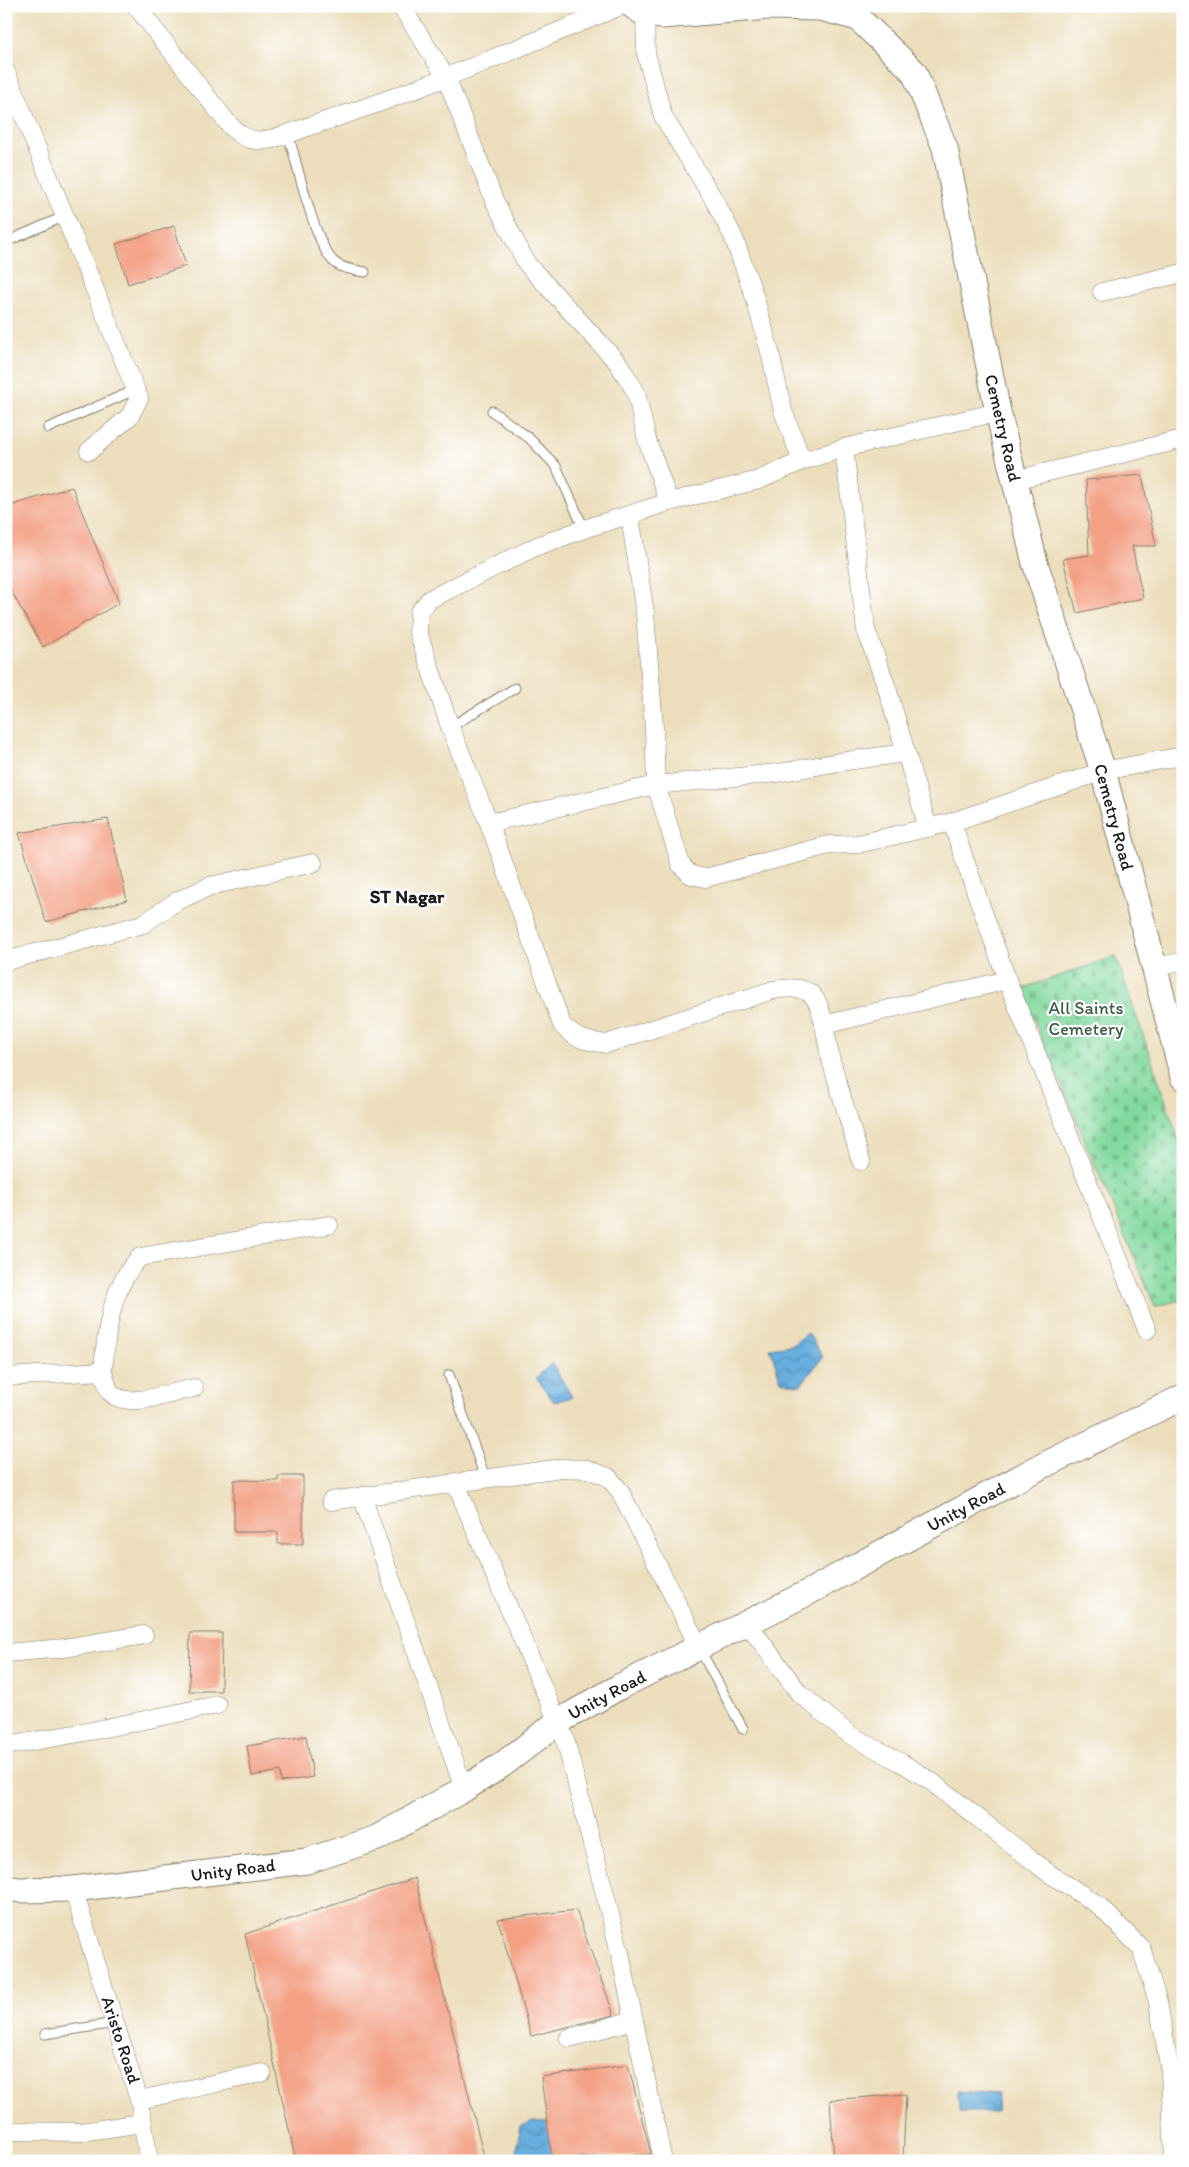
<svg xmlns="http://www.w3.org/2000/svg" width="1189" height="2167" font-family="Itim,sans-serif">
  <defs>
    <pattern id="cemetery-stones" width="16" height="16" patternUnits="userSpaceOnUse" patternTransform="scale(1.25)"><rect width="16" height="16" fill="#82d99e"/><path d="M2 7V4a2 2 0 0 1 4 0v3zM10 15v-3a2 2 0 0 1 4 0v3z" fill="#70ba88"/></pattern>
    <pattern id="water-waves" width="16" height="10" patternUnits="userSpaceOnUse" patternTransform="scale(1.25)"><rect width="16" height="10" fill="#68aedf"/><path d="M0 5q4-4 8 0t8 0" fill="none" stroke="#558db4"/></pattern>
  </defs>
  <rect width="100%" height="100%" fill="#fff"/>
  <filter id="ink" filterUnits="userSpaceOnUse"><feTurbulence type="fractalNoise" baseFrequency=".02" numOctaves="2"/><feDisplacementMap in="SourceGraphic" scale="10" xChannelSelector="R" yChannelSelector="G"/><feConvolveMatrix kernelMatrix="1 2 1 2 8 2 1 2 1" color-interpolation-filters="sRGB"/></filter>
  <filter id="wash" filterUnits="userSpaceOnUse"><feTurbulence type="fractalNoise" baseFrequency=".0096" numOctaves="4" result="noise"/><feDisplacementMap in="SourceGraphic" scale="20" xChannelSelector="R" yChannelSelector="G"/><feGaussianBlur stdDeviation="1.12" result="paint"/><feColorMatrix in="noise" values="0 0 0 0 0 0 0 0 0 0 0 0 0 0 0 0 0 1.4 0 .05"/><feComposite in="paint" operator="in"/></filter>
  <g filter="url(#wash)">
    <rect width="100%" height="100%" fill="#ecdebc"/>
    <polygon fill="url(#cemetery-stones)" stroke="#4f7a5d" points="1116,956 1183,1152 1183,1299 1155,1307 1021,989"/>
    <g fill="url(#water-waves)" stroke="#42657e">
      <polygon points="808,1333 823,1357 800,1386 781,1381 770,1348 792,1345"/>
      <polygon points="552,1363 572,1397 554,1402 536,1378"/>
      <polygon points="958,2091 998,2094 997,2112 959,2112"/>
      <polygon points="534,2121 562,2124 566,2147 584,2161 521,2161 516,2149 521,2126"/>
    </g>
    <g id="blocks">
      <g fill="#f3a085">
        <polygon points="174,226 186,266 128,284 116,244"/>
        <polygon points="1142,475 1156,546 1132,546 1143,598 1077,613 1063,559 1089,555 1086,480"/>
        <polygon points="72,487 119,603 43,647 6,582 6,507"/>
        <polygon points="108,819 127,900 46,922 19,833"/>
        <polygon points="278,1476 303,1476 303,1544 278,1544 278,1532 234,1532 234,1480 278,1481"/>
        <polygon points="190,1633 222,1633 221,1691 189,1691"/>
        <polygon points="306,1736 313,1777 281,1782 280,1771 252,1776 247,1746"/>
        <polygon points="415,1878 485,2161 296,2161 245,1934"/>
        <polygon points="576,1910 614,2015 531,2036 498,1919"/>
        <polygon points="628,2065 651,2154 552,2159 541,2077"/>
        <polygon points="906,2094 903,2161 834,2161 830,2100"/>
      </g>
    </g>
  </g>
  <g filter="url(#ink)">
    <use href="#blocks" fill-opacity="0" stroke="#847d6c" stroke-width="1"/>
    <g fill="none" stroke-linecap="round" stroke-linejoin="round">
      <defs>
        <g id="lane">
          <path d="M288,134C297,162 314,242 333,261C341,269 355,270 365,272"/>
          <polyline points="6,242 65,216"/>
          <polyline points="492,411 529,438 556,466 584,529"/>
          <polyline points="48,428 137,389"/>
          <polyline points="450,727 515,688"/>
          <polyline points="449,1375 485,1477"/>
          <polyline points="699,1648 743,1729"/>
          <polyline points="45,2034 115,2023"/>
        </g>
        <g id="street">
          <path d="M136,6L227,122C235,131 242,138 255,140C269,143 298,130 313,125C418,92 519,47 621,6"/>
          <polyline points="401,6 446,77 494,200 527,264 618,363 636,392 647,440 669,502"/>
          <polyline points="645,14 646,53 663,116 713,198 733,236 754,295 770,352 783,411 802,461"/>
          <polyline points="6,72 139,398 130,416 89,451"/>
          <polyline points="1102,292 1183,273"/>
          <polyline points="844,448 866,630 887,688 928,828"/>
          <polyline points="1015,480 1183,439"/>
          <polyline points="630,516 645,613 654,727 656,785 778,773 839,762 906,753"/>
          <polyline points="489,823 656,785 681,865 691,875 705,878 829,845 858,844 952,822"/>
          <polyline points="6,961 143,924 177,901 210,886 313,863"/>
          <polyline points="1153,967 1183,962"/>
          <polyline points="1007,980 1147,1330"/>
          <path d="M824,1025C817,990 808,985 773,990L606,1044C586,1041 576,1040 562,1025L489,823L450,727L418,632L419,612L430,599L537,546L584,529L669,502L759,480L802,461L844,448L998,412"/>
          <path d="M861,1161L830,1057L824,1025L1007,980C989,927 969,875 952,822L1103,771L1183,756"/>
          <path d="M103,1371C106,1332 111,1286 140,1257L329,1225"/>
          <path d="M6,1377L103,1371C105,1377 107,1388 111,1393C128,1410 173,1392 194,1388"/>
          <polyline points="455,1482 565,1739 620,1953 663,2161"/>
          <polyline points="362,1496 464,1789"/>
          <polyline points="331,1501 561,1468 588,1469 608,1477 620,1491 699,1647"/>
          <polyline points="748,1624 799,1693 850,1735 902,1763 932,1782 1047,1872 1098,1905 1141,1948 1158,2002 1170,2071 1174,2161"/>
          <polyline points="6,1653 64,1648 144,1635"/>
          <polyline points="6,1746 91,1731 217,1705"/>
          <polyline points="73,1889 139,2100 262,2073"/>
          <polyline points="569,2038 634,2020"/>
          <polyline points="141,2112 149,2161"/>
          <polyline points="6,2131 81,2132 142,2123"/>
        </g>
        <g id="secondary">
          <polyline points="633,6 645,14 662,16 768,7 820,8 858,18 914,72 945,148 998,412 1035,563 1103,771 1183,1077"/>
          <polyline points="6,1888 20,1890 73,1889 307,1861 377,1838 464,1789 502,1765 558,1722 619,1687 807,1593 1034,1470 1183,1397"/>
        </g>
      </defs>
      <use href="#lane" stroke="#847d6c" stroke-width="11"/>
      <use href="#street" stroke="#847d6c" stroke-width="19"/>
      <use href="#secondary" stroke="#847d6c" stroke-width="27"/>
      <use href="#lane" stroke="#fff" stroke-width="9"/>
      <use href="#street" stroke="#fff" stroke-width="18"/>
      <use href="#secondary" stroke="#fff" stroke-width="25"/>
    </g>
  </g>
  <g text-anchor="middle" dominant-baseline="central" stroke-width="4.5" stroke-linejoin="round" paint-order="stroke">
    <g font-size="18" fill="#1c1c1c" stroke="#fff">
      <text transform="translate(1003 428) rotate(77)">Cemetry Road</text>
      <text transform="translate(1114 817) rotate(75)">Cemetry Road</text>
      <text transform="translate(966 1507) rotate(-28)">Unity Road</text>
      <text transform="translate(607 1695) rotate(-28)">Unity Road</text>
      <text transform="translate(233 1870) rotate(-7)">Unity Road</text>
      <text transform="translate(121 2040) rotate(72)">Aristo Road</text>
    </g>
    <g font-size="18" fill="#405e4a" stroke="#fff">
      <text x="1086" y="1008">All Saints<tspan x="1086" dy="21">Cemetery</tspan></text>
    </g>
    <g font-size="19" font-weight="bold" fill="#1c1c1c" stroke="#fff">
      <text x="407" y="896">ST Nagar</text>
    </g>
  </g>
  <rect width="1189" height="2167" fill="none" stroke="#fff" stroke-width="25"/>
</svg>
